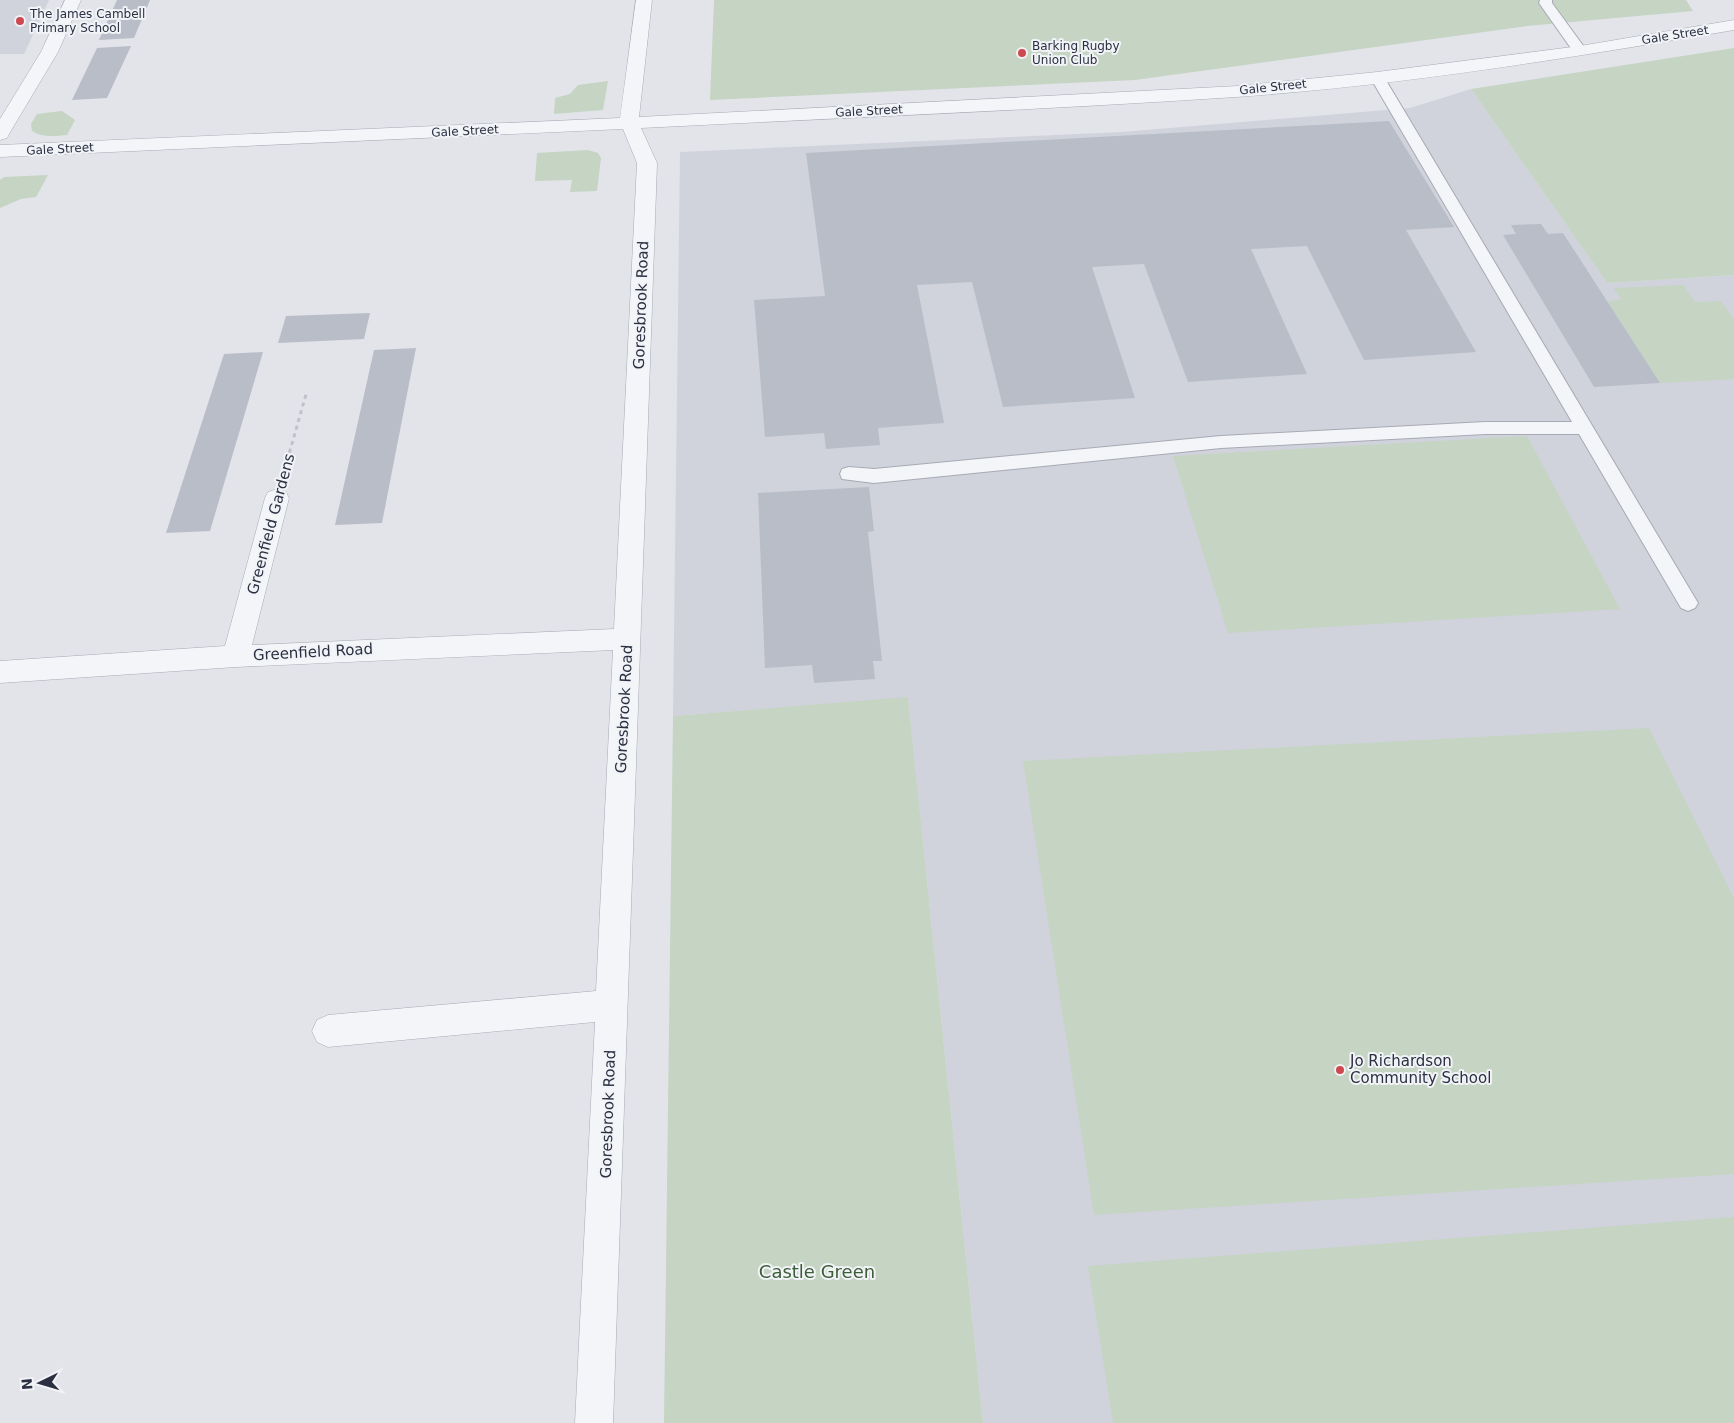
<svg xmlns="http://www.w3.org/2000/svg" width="1734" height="1423" font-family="'DejaVu Sans',sans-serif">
  <rect width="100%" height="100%" fill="#e2e4ea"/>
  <g fill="#d0d3dc">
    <polygon points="0,0 49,0 24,54 0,54"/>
    <polygon points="1471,89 1607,283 1734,275 1734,1423 983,1423 908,698 673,716 680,152 1122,132 1410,108"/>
  </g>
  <g fill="#c5d4c3">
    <polygon points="714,0 1686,0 1693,11 1527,26 1135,80 710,100"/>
    <polygon points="1734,48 1734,275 1607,283 1471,89"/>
    <polygon points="608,81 603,110 554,114 555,98 570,94 578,85"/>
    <path d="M62,111L75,120L67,135C55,136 43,138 32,131L31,124L37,114Z"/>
    <polygon points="588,150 598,153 601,158 597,191 570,192 572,180 535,181 537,153"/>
    <polygon points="48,175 36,197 21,199 0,208 0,180 4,177"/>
    <polygon points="1683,285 1695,302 1721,301 1734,319 1734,379 1660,383 1607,301 1621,300 1614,288"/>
    <polygon points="1527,436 1620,609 1228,633 1173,456"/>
    <polygon points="908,697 983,1423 664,1423 673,716"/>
    <polygon points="1649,728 1734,898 1734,1174 1094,1215 1023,761"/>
    <polygon points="1734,1217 1734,1423 1113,1423 1088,1266"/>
  </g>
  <g fill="#b9bdc7">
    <polygon points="117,0 150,0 134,38 99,40"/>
    <polygon points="131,46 107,98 72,100 97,48"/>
    <polygon points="1389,121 1454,227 1406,230 1476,352 1364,360 1307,246 1251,249 1307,374 1188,382 1144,264 1092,267 1135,398 1003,407 972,282 917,285 944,423 878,428 880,445 826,449 824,433 765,437 754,300 825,296 806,153"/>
    <polygon points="1541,224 1548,234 1563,233 1660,383 1594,387 1503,235 1516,234 1511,225"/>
    <polygon points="370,313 364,339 278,343 286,316"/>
    <polygon points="416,348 382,523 335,525 374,350"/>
    <polygon points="263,352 210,531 166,533 224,354"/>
    <polygon points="869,487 874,531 868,532 882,661 873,661 875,679 814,683 812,665 765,668 758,493"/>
  </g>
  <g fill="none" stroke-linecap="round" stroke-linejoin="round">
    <defs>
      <g id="lane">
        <polygon points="1540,0 1552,0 1552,3 1587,51 1585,54 1575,54 1539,3"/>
        <polygon points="1377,73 1384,77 1695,598 1698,603 1695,608 1688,611 1681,608 1579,434 1485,434 1221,448 874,483 842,479 840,474 842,469 849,467 874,469 1221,436 1485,422 1572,422 1370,77"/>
      </g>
      <g id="street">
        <polygon points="65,0 81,0 58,52 9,134 7,138 0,140 0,119 41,52"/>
        <path d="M636,0H652L639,117L1238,86L1377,72L1580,46L1734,20V30C1569,58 1403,85 1236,97C1038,110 839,118 641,128L657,163L613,1423H575L595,1022L328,1047L317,1042L312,1031L317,1020L328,1015L596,991L613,650L236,667L0,683V661L225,646L265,498L268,492L277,489L286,492L289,498L252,645L614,629L637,163L623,129L0,157V145L620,118Z"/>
      </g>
    </defs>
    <use href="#lane" stroke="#a7aab4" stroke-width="2"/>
    <use href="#street" stroke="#a7aab4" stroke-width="1"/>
    <polyline stroke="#bfc2c9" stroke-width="3" stroke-dasharray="4 4" stroke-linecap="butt" points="285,468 307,391"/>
    <use href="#lane" fill="#f4f5f8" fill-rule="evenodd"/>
    <use href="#street" fill="#f4f5f8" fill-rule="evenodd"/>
  </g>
  <g fill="#cd484f" stroke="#f1f3f7" stroke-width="2">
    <circle cx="20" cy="21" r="5"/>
    <circle cx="1022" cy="53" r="5"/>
    <circle cx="1340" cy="1070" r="5"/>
  </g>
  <g text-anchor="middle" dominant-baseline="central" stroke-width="4" stroke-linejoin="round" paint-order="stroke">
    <g font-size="12" fill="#2a3042" stroke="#f1f3f7" text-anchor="start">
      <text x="30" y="14">The James Cambell<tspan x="30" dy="14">Primary School</tspan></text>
      <text x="1032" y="46">Barking Rugby<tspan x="1032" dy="14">Union Club</tspan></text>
    </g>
    <g font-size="12" fill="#2a3042" stroke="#f1f3f7">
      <text transform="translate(1675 35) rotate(-9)">Gale Street</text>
      <text transform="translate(1273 87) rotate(-6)">Gale Street</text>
      <text transform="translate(869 111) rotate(-3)">Gale Street</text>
      <text transform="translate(465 131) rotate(-3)">Gale Street</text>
      <text transform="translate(60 149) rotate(-3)">Gale Street</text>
    </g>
    <g font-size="15" fill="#2a3042" stroke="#f1f3f7">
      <text transform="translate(641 305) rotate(-88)">Goresbrook Road</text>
      <text transform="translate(271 524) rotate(-75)">Greenfield Gardens</text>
      <text transform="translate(313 652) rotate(-3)">Greenfield Road</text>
      <text transform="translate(624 709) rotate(-87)">Goresbrook Road</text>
      <text transform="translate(608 1114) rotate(-88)">Goresbrook Road</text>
    </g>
    <g font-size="15" fill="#2a3042" stroke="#f1f3f7" text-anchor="start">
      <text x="1350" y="1061">Jo Richardson<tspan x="1350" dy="17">Community School</tspan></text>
    </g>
    <g font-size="18" fill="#3b5d37" stroke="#f1f3f7">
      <text x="817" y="1271">Castle Green</text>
    </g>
  </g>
  <g transform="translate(40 1383) rotate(265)" stroke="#f1f3f7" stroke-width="4" paint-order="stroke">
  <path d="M0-4L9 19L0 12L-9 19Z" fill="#2a3042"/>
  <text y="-8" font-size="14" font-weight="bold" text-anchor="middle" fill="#2a3042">N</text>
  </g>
</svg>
